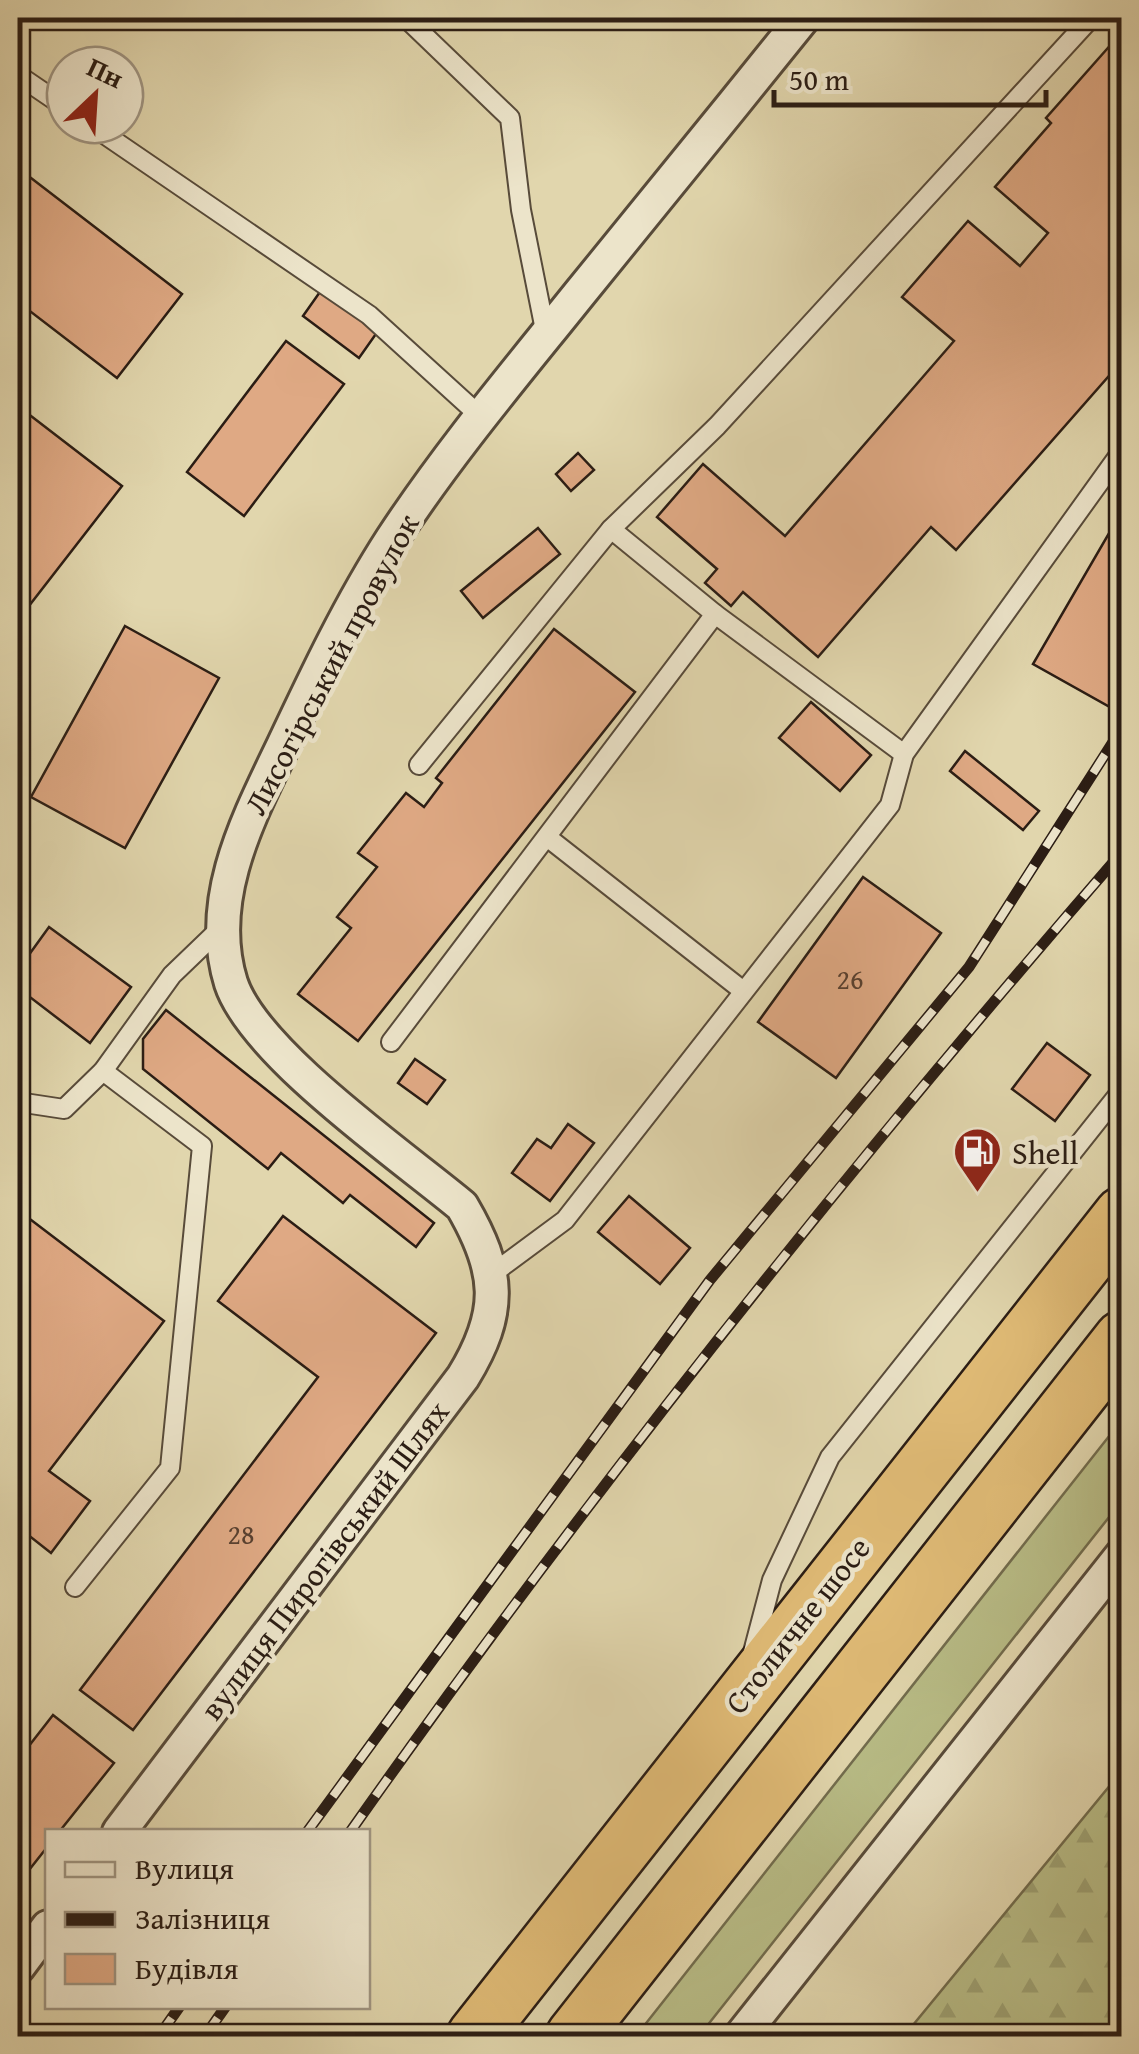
<svg xmlns="http://www.w3.org/2000/svg" width="1139" height="2054" font-family="'Gentium Book Plus',serif">
  <defs>
    <pattern id="forest-firs" width="22" height="20" patternUnits="userSpaceOnUse" patternTransform="scale(2.5)"><rect width="22" height="20" fill="#b8bc86"/><path d="M5 1l3.5 6h-7zM16 11l3.5 6h-7z" fill="#9ea173"/></pattern>
  </defs>
  <rect width="100%" height="100%" fill="#e1d6ad"/>
  <filter id="stains"><feTurbulence type="fractalNoise" baseFrequency=".002" numOctaves="4"/><feColorMatrix values="0 0 0 0 .2 0 0 0 0 .09 0 0 0 0 .02 0 0 0 .5 -.17"/></filter>
  <radialGradient id="worn" r=".72"><stop offset=".6" stop-color="#630" stop-opacity="0"/><stop offset="1" stop-color="#630" stop-opacity=".3"/></radialGradient>
  <polygon fill="#b8bc86" stroke="#726c4d" stroke-width="2.5" points="1121,1421 1121,1502 699,2036 636,2036"/>
  <polygon fill="url(#forest-firs)" stroke="#726c4d" stroke-width="2.5" points="1121,1772 1121,2036 904,2036"/>
  <g fill="#dfa984" stroke="#2b1d14" stroke-width="2.5">
    <polygon points="1122,32 1122,361 956,550 931,527 818,657 743,592 731,606 705,583 717,569 657,517 703,464 785,536 954,341 902,297 968,221 1020,266 1048,233 995,187 1051,123 1046,118"/>
    <polygon points="18,168 182,294 117,378 18,302"/>
    <polygon points="322,289 378,331 359,358 303,316"/>
    <polygon points="286,341 344,384 244,516 187,472"/>
    <polygon points="18,406 122,486 18,620"/>
    <polygon points="578,453 594,470 571,491 556,474"/>
    <polygon points="1119,516 1122,703 1117,711 1033,664"/>
    <polygon points="538,528 560,554 483,618 461,591"/>
    <polygon points="125,626 219,678 125,848 31,797"/>
    <polygon points="554,629 635,692 358,1041 298,994 351,928 337,917 377,867 358,853 406,793 424,807 442,783 436,778"/>
    <polygon points="811,702 871,755 840,791 779,738"/>
    <polygon points="965,751 1039,811 1023,830 950,771"/>
    <polygon points="863,877 941,933 836,1078 758,1022"/>
    <polygon points="49,927 131,987 90,1043 18,988 18,970"/>
    <polygon points="166,1010 434,1223 416,1247 350,1195 343,1203 281,1153 268,1169 143,1069 143,1039"/>
    <polygon points="1047,1043 1090,1075 1055,1121 1012,1089"/>
    <polygon points="415,1059 445,1080 427,1104 398,1083"/>
    <polygon points="568,1124 594,1143 550,1201 512,1173 537,1139 551,1148"/>
    <polygon points="629,1196 690,1248 660,1284 598,1232"/>
    <polygon points="18,1210 164,1321 49,1471 90,1501 51,1553 18,1527"/>
    <polygon points="283,1216 436,1333 133,1730 80,1690 318,1377 218,1301"/>
    <polygon points="53,1715 114,1763 59,1832 48,1832 48,1846 18,1884 18,1760"/>
  </g>
  <g fill="none" stroke-linecap="round" stroke-linejoin="round">
    <defs>
      <g id="lane">
        <polyline points="406,18 510,118 521,210 546,335"/>
        <polyline points="18,75 65,107"/>
        <polyline points="91,125 369,315 480,416"/>
        <polyline points="611,529 717,426 1091,18"/>
        <polyline points="419,765 611,529 715,614 904,754"/>
        <polyline points="547,837 742,990"/>
        <polyline points="391,1042 715,614"/>
        <polyline points="18,1102 64,1109 103,1071 172,975 223,926"/>
        <polyline points="492,1274 565,1220 890,805 904,754 1122,451"/>
        <polyline points="75,1587 170,1468 202,1146 103,1071"/>
        <polyline points="753,1652 772,1580 830,1457 1122,1090"/>
      </g>
      <g id="street">
        <path d="M119,1832L463,1377C503,1312 500,1271 462,1206C402,1156 254,1053 231,983C205,900 248,819 283,746C316,676 350,604 392,539C449,452 515,374 580,293C654,202 729,110 803,18"/>
        <polyline points="18,1967 48,1927"/>
        <polyline points="741,2036 1122,1555"/>
      </g>
      <g id="highway">
        <polyline points="475,2036 1122,1215"/>
        <polyline points="574,2036 1122,1339"/>
      </g>
    </defs>
    <use href="#lane" stroke="#584b3a" stroke-width="22"/>
    <use href="#street" stroke="#584b3a" stroke-width="38"/>
    <use href="#highway" stroke="#2b1d14" stroke-width="60"/>
    <use href="#lane" stroke="#ece4ca" stroke-width="18"/>
    <use href="#street" stroke="#ece4ca" stroke-width="32"/>
    <use href="#highway" stroke="#e0bb76" stroke-width="55"/>
    <defs>
      <g id="rail">
        <polyline points="307,1832 710,1280 969,967 1122,728"/>
        <path d="M350,1832C590,1491 849,1167 1122,852"/>
        <polyline points="159,2036 180,2006"/>
        <polyline points="205,2036 226,2006"/>
      </g>
    </defs>
    <use href="#rail" stroke="#2b1d14" stroke-width="11"/>
    <use href="#rail" stroke="#ece4ca" stroke-width="8" stroke-dasharray="22" stroke-linecap="butt"/>
  </g>
  <defs>
    <symbol id="fuel-pin" viewBox="-11 -11 22 30"><path d="M0 17L-7.5 6A9.5 9.5 0 1 1 7.5 6Z" fill="#8f2418" stroke="#ece4ca"/><path d="M-5.5-6h7V0h2V4h1.3V-2.5L3-4.5l.8-.8L6-3V5H2.5V1h-1V6h-7ZM-4.2-4.7v3.2H.2V-4.7Z" fill="#fff"/></symbol>
  </defs>
  <g fill-rule="evenodd">
    <use href="#fuel-pin" x="950" y="1124" width="55" height="75"/>
  </g>
  <g text-anchor="middle" dominant-baseline="central" stroke-width="9" stroke-linejoin="round" paint-order="stroke">
    <g font-size="28" fill="#584030">
      <text x="850" y="978">26</text>
      <text x="241" y="1533">28</text>
    </g>
    <g font-size="32" fill="#2b1d14" stroke="#ece4ca">
      <text transform="translate(331 664) rotate(-62)">Лисогірський провулок</text>
      <text transform="translate(324 1560) rotate(-53)">вулиця Пирогівський Шлях</text>
      <text transform="translate(797 1625) rotate(-52)">Столичне шосе</text>
    </g>
    <g font-size="32" fill="#2b1d14" stroke="#ece4ca" text-anchor="start">
      <text x="1012" y="1152">Shell</text>
    </g>
  </g>
  <rect width="1139" height="2054" fill="none" stroke="#e1d6ad" stroke-width="60"/>
  <rect x="20" y="20" width="1099" height="2014" fill="none" stroke="#2b1d14" stroke-width="5"/>
  <rect x="30" y="30" width="1079" height="1994" fill="none" stroke="#2b1d14" stroke-width="2.5"/>
  <rect x="45" y="1829" width="325" height="180" fill="#ece4ca" stroke="#9f9481" stroke-width="2.5"/>
  <rect x="65" y="1862" width="50" height="15" fill="#ece4ca" stroke="#9f9481" stroke-width="2.5"/>
  <text x="135" y="1879" font-size="30" fill="#2b1d14">Вулиця</text>
  <rect x="65" y="1912" width="50" height="15" fill="#2b1d14" stroke="#9f9481" stroke-width="2.5"/>
  <text x="135" y="1929" font-size="30" fill="#2b1d14">Залізниця</text>
  <rect x="65" y="1954" width="50" height="30" fill="#dfa984" stroke="#9f9481" stroke-width="2.5"/>
  <text x="135" y="1979" font-size="30" fill="#2b1d14">Будівля</text>
  <g transform="translate(95 95) rotate(25)"><circle r="48" fill="#ece4ca" stroke="#9f9481" stroke-width="2.5"/>
  <path d="M0-8L18 38L0 25L-18 38Z" fill="#8f2418"/>
  <text y="-15" font-size="28" font-weight="bold" text-anchor="middle" fill="#2b1d14">Пн</text>
  </g>
  <path d="M774 90v15h272v-15" fill="none" stroke="#2b1d14" stroke-width="5"/>
  <text x="789" y="90" font-size="30" fill="#2b1d14" stroke="#ece4ca" stroke-width="8" paint-order="stroke">50 m</text>
  <rect width="100%" height="100%" filter="url(#stains)"/>
  <rect width="100%" height="100%" fill="url(#worn)"/>
</svg>
